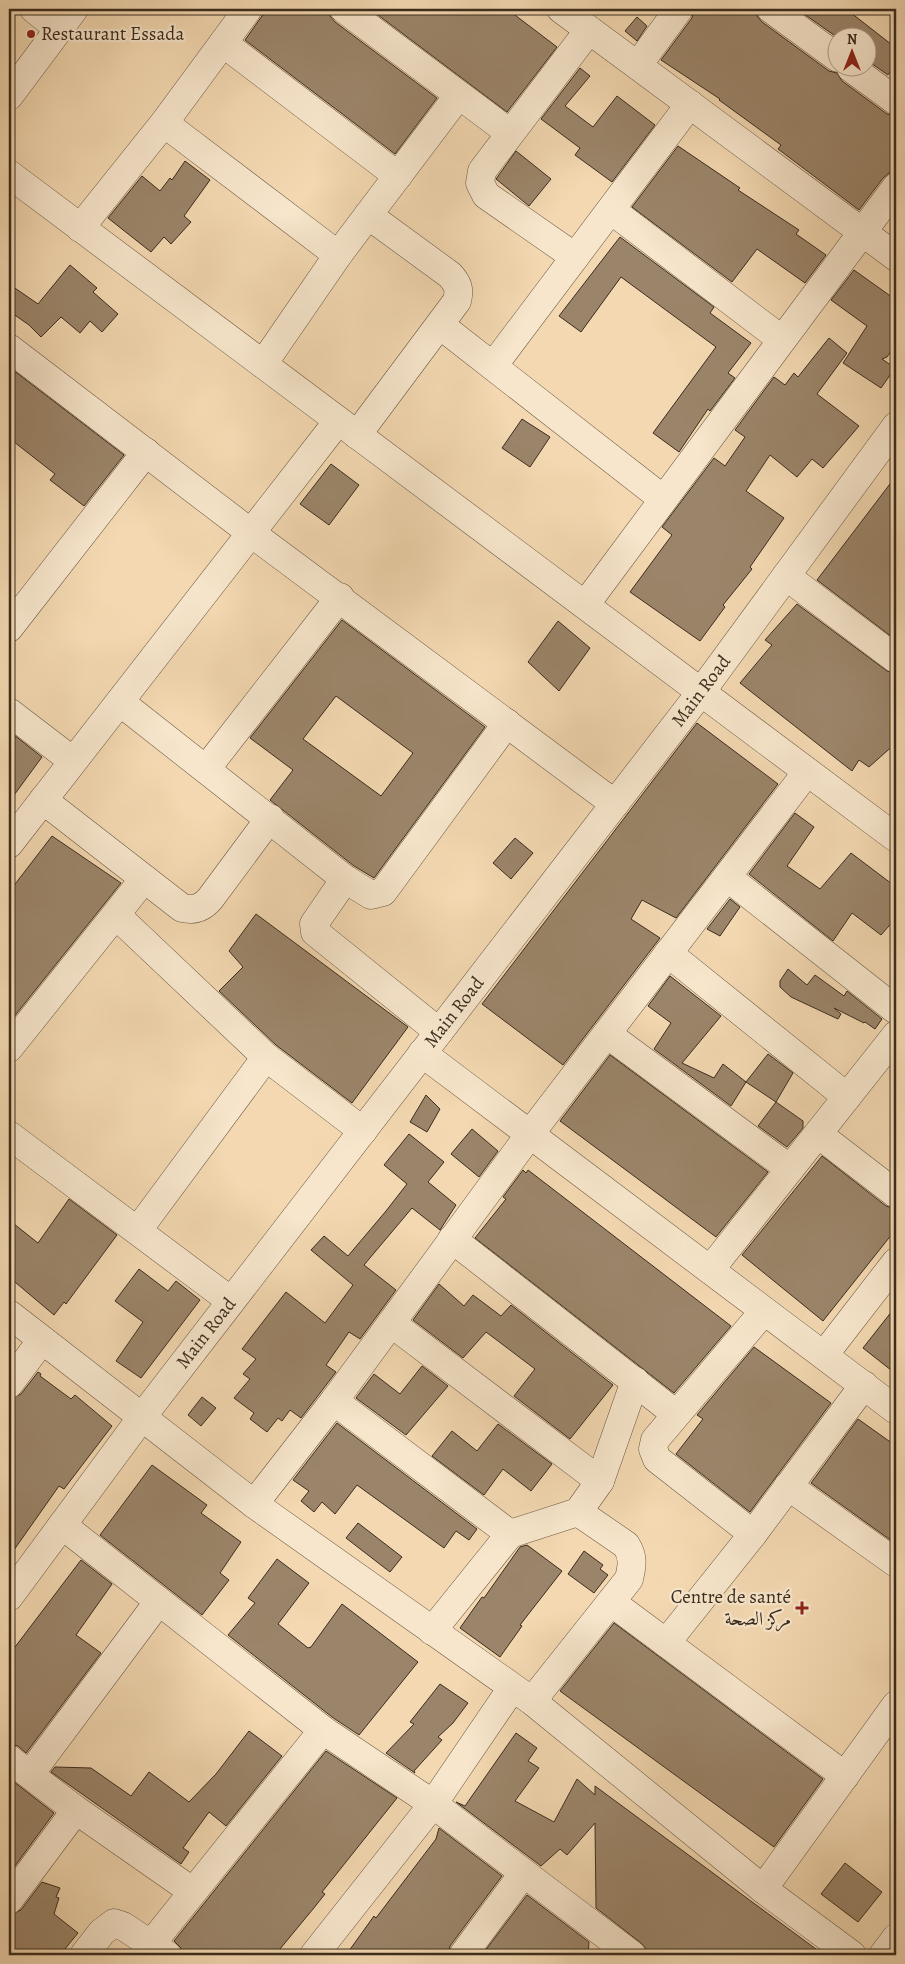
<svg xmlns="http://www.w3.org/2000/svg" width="905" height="1964" font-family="Alegreya,Amiri,serif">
  <rect width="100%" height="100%" fill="#f3d8b1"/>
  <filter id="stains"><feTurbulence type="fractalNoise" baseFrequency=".004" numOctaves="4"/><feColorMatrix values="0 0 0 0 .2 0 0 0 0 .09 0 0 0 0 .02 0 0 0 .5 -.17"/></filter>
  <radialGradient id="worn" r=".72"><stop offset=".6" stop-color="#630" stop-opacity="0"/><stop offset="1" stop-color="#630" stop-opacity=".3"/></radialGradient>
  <g fill="#9b856a" stroke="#3b2c1e" fill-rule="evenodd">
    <polygon points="267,9 329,9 330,16 335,22 437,98 395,154 245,40"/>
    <polygon points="370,9 507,9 557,47 507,112"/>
    <polygon points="694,9 756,9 757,16 762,22 829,71 837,73 842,81 887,114 896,116 896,172 889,173 883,178 859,210 778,149 781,145 719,100 720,99 661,60 692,18"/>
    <polygon points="797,9 846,9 896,48 896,63 888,75 868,61 868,38 838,38"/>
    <polygon points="637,17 647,26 637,41 625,31"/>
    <polygon points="580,68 590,76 565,106 593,127 617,96 655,125 612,182 575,155 580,148 541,119"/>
    <polygon points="678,146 740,188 738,190 799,230 796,234 826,255 805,283 757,249 732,282 632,207"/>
    <polygon points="516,151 551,179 529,206 496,179"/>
    <polygon points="185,161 210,180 184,216 191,222 171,244 164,237 151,252 108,218 142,176 160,191 170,178 172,180"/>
    <polygon points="620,237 714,307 710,313 751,343 728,373 735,378 710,411 708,409 679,452 653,433 716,347 621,277 581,332 559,316"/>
    <polygon points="70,265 97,288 93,292 118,314 102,332 90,321 80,333 61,317 41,337 29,325 9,311 9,284 38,304"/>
    <polygon points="854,270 896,300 896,344 887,357 882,359 895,368 881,388 843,363 867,326 831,300"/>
    <polygon points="829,338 847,353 817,394 859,426 823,468 812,459 797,477 770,455 746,491 784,518 750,567 752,569 723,605 725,607 700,641 630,592 672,535 662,527 714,458 725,466 745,437 735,430 774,377 785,385 794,373 798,377"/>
    <polygon points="9,367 124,455 84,506 50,480 55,474 9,438"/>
    <polygon points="522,419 550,437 530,467 502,448"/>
    <polygon points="331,464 359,485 329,525 300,504"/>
    <polygon points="896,476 896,640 817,580"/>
    <polygon points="797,604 887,671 896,674 896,743 869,767 859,760 852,771 740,683 772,645 765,640"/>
    <path d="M342,620L485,727L374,878L354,866L270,800L293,770L250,738ZM336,696L413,753L381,796L303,739Z"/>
    <polygon points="558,621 590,648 559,691 528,662"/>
    <polygon points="697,723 778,784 676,918 642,900 631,919 660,938 563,1065 482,1004"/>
    <polygon points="9,731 42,757 9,802"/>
    <polygon points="795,813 814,827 787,866 820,889 851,853 896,887 896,918 881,935 852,913 833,941 749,874"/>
    <polygon points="52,836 121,883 9,1023 9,892"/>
    <polygon points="515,838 533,853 511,879 493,863"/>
    <polygon points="730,899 740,907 720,936 707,929"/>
    <polygon points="256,914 408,1027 352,1103 276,1045 219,991 243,967 229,951"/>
    <polygon points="788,969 807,985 815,975 844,996 847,991 882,1019 875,1029 865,1022 864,1023 834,1008 841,1014 838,1019 791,997 780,987 780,981"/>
    <polygon points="670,976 721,1016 682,1063 714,1078 723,1064 746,1082 731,1106 654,1049 671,1023 648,1006"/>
    <polygon points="768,1054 793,1073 776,1102 746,1082"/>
    <polygon points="610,1055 768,1172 716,1237 560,1121"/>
    <polygon points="426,1095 440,1109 427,1132 410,1122"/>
    <polygon points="776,1102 803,1121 803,1128 787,1147 758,1126"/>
    <polygon points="472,1129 498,1151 479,1177 451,1154"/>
    <polygon points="409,1134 444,1162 428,1182 456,1205 440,1230 412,1208 364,1265 396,1290 360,1339 349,1332 326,1365 336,1372 301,1418 290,1410 282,1421 278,1418 267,1432 250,1419 254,1413 234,1398 250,1379 243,1374 256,1359 242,1349 286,1292 325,1323 353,1285 311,1250 324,1236 348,1256 386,1211 407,1184 384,1165"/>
    <polygon points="822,1156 886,1206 896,1209 896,1229 823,1321 742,1255"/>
    <polygon points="523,1170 526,1173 528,1170 731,1326 674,1393 475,1238 506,1199 503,1197"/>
    <polygon points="69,1199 117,1235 66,1304 64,1302 54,1315 9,1277 9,1220 38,1243"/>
    <polygon points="139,1269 168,1291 176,1281 200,1300 141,1378 116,1361 143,1322 115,1301"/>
    <polygon points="439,1284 464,1306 473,1295 501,1316 511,1305 613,1385 570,1439 514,1396 535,1369 498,1341 486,1332 463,1358 413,1320"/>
    <polygon points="896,1306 896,1374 863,1348"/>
    <polygon points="754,1347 831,1403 750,1512 676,1454 703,1419 697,1415"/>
    <polygon points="422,1366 448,1386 406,1435 356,1398 374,1374 400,1394"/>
    <polygon points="38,1372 41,1374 40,1376 71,1399 75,1395 112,1426 64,1489 59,1486 9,1557 9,1399 21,1394"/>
    <polygon points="202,1397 216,1408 201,1426 188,1415"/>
    <polygon points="858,1419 896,1446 896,1544 811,1483"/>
    <polygon points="337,1423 477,1529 469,1540 456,1531 444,1548 357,1485 335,1514 322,1502 314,1512 301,1501 309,1491 293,1480"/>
    <polygon points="498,1424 552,1464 531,1491 503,1469 484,1495 432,1456 452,1431 477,1451"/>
    <polygon points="152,1465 207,1505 201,1513 241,1542 220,1573 229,1580 202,1615 100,1535"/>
    <polygon points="358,1523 402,1557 390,1572 346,1538"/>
    <polygon points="527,1545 562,1571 520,1625 522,1626 500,1657 460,1628 482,1597 484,1598 520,1547"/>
    <polygon points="584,1551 603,1565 600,1569 608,1575 594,1593 568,1574"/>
    <polygon points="277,1559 309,1583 278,1624 308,1648 311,1647 342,1604 418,1662 359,1735 332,1717 228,1635 255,1603 248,1598"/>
    <polygon points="81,1560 112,1584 76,1635 101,1653 26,1753 18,1746 9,1744 9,1655"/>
    <polygon points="614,1623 823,1779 774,1847 560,1691"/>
    <polygon points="440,1684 468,1703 453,1723 438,1737 442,1740 414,1771 415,1773 386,1753 414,1724 410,1722"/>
    <polygon points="249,1731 282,1756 226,1826 209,1812 183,1848 189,1852 181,1864 51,1772 55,1767 91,1768 131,1796 149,1772 189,1802 216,1774"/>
    <polygon points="516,1733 537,1748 528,1761 539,1768 515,1801 554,1822 577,1779 595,1795 595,1786 824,1955 647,1955 646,1949 641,1943 596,1908 595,1823 567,1855 560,1849 541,1866 456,1802 465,1806"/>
    <polygon points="326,1751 397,1798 322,1892 325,1894 313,1909 275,1955 183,1955 181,1948 174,1941"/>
    <polygon points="9,1778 54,1813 9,1874"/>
    <polygon points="439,1828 502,1876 450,1946 448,1955 346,1955 374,1916 376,1918 436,1839"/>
    <polygon points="845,1863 882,1892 858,1922 821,1894"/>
    <polygon points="42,1882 60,1888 56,1897 59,1898 54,1914 78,1933 60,1955 9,1955 9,1915 21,1910"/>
    <polygon points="527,1895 589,1942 588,1955 482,1955"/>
  </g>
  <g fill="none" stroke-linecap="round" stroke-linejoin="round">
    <defs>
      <g id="minor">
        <polyline points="34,9 59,29"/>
        <polyline points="344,9 510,133"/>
        <polyline points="561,9 896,257"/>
        <polyline points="771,9 838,58"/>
        <polyline points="223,43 398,176"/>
        <polyline points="638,65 679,9"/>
        <polyline points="851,68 896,101"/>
        <polyline points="9,96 74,9"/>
        <polyline points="164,123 338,255"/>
        <polyline points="9,174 896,838"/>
        <polyline points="611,210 781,339"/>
        <polyline points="80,228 164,123 248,9"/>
        <polyline points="575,257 486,195 480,183 482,171 589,30"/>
        <polyline points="440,325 663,499"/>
        <polyline points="9,348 251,533 615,804"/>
        <polyline points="263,364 338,255 458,96"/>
        <polyline points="493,366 690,104"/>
        <path d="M357,435L457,301C460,289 458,284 450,275L368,215"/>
        <polyline points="786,576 896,659"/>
        <polyline points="585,605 896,187"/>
        <polyline points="9,628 146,452"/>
        <polyline points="120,702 345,879 314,924 315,932 439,1032"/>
        <polyline points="9,712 73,761"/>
        <polyline points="206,769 340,597"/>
        <path d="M43,800L182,908C194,911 202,908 210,899L270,818"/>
        <polyline points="9,844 338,421"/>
        <polyline points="727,877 896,1010"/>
        <polyline points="345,879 371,895 383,892 507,723"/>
        <polyline points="116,915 266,1057 363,1131"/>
        <polyline points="668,953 847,1097"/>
        <polyline points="607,1034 790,1169"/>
        <polyline points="9,1048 144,879"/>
        <polyline points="422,1053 896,1410"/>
        <polyline points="818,1134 896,1194"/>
        <polyline points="9,1135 231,1301"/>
        <polyline points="138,1230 266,1057"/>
        <polyline points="452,1239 676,1414"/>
        <polyline points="710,1270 896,1035"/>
        <polyline points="9,1314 254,1504 532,1701 763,1889 852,1955"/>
        <polyline points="391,1323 600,1481"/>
        <polyline points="824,1355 896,1262"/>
        <polyline points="9,1384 42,1340"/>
        <polyline points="334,1401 510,1534"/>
        <polyline points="788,1486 896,1563"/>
        <polyline points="254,1504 334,1401 530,1134 807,772"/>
        <polyline points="62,1525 323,1730 433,1804 632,1955"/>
        <polyline points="753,1534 657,1459 653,1449 655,1440 764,1311"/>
        <polyline points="9,1597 142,1417 701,692 896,426"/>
        <polyline points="611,1602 845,1776"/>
        <polyline points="432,1631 510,1534 578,1512 600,1481 635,1381"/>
        <polyline points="666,1643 753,1534 864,1385"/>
        <path d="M532,1701L629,1579C632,1566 634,1557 626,1545L578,1512"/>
        <polyline points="9,1759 76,1810 192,1891"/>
        <polyline points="30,1774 159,1601"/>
        <polyline points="763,1889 896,1705"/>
        <polyline points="9,1900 76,1810"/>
        <polyline points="152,1943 323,1730"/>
        <polyline points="84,1955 102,1932 114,1923 123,1926 167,1955"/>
        <polyline points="314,1955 433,1804 512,1688"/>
        <polyline points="463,1955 523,1874"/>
        <polyline points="883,1955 896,1938"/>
      </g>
    </defs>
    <use href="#minor" stroke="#695743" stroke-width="29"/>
    <use href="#minor" stroke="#f7e6cc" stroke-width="28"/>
  </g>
  <g fill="#8f2418" stroke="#f7e6cc" stroke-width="2">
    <circle cx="31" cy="34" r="5"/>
    <path d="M799.5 1600.5h5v5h5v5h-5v5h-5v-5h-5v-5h5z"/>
  </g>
  <g text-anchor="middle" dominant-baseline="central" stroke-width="4.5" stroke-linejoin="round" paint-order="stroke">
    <g font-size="19" fill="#3b2c1e" stroke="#f7e6cc" text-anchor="start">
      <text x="41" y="34">Restaurant Essada</text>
      <text x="791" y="1597" text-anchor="end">Centre de santé<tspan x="791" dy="22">مركز الصحة</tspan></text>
    </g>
    <g font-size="19" fill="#3b2c1e" stroke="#f7e6cc">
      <text transform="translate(701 691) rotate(-53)">Main Road</text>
      <text transform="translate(454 1012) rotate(-52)">Main Road</text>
      <text transform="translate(206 1333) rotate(-52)">Main Road</text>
    </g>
  </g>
  <rect width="905" height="1964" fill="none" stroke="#f3d8b1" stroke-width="30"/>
  <rect x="10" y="10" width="885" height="1944" fill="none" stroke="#3b2c1e" stroke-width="2.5"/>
  <rect x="15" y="15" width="875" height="1934" fill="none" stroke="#3b2c1e"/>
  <g transform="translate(852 52)"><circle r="24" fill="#f7e6cc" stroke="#ac9c86"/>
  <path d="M0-4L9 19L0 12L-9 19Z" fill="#8f2418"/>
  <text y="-8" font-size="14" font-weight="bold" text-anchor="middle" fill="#3b2c1e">N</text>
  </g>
  <rect width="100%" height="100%" filter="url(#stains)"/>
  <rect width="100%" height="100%" fill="url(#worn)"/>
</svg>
